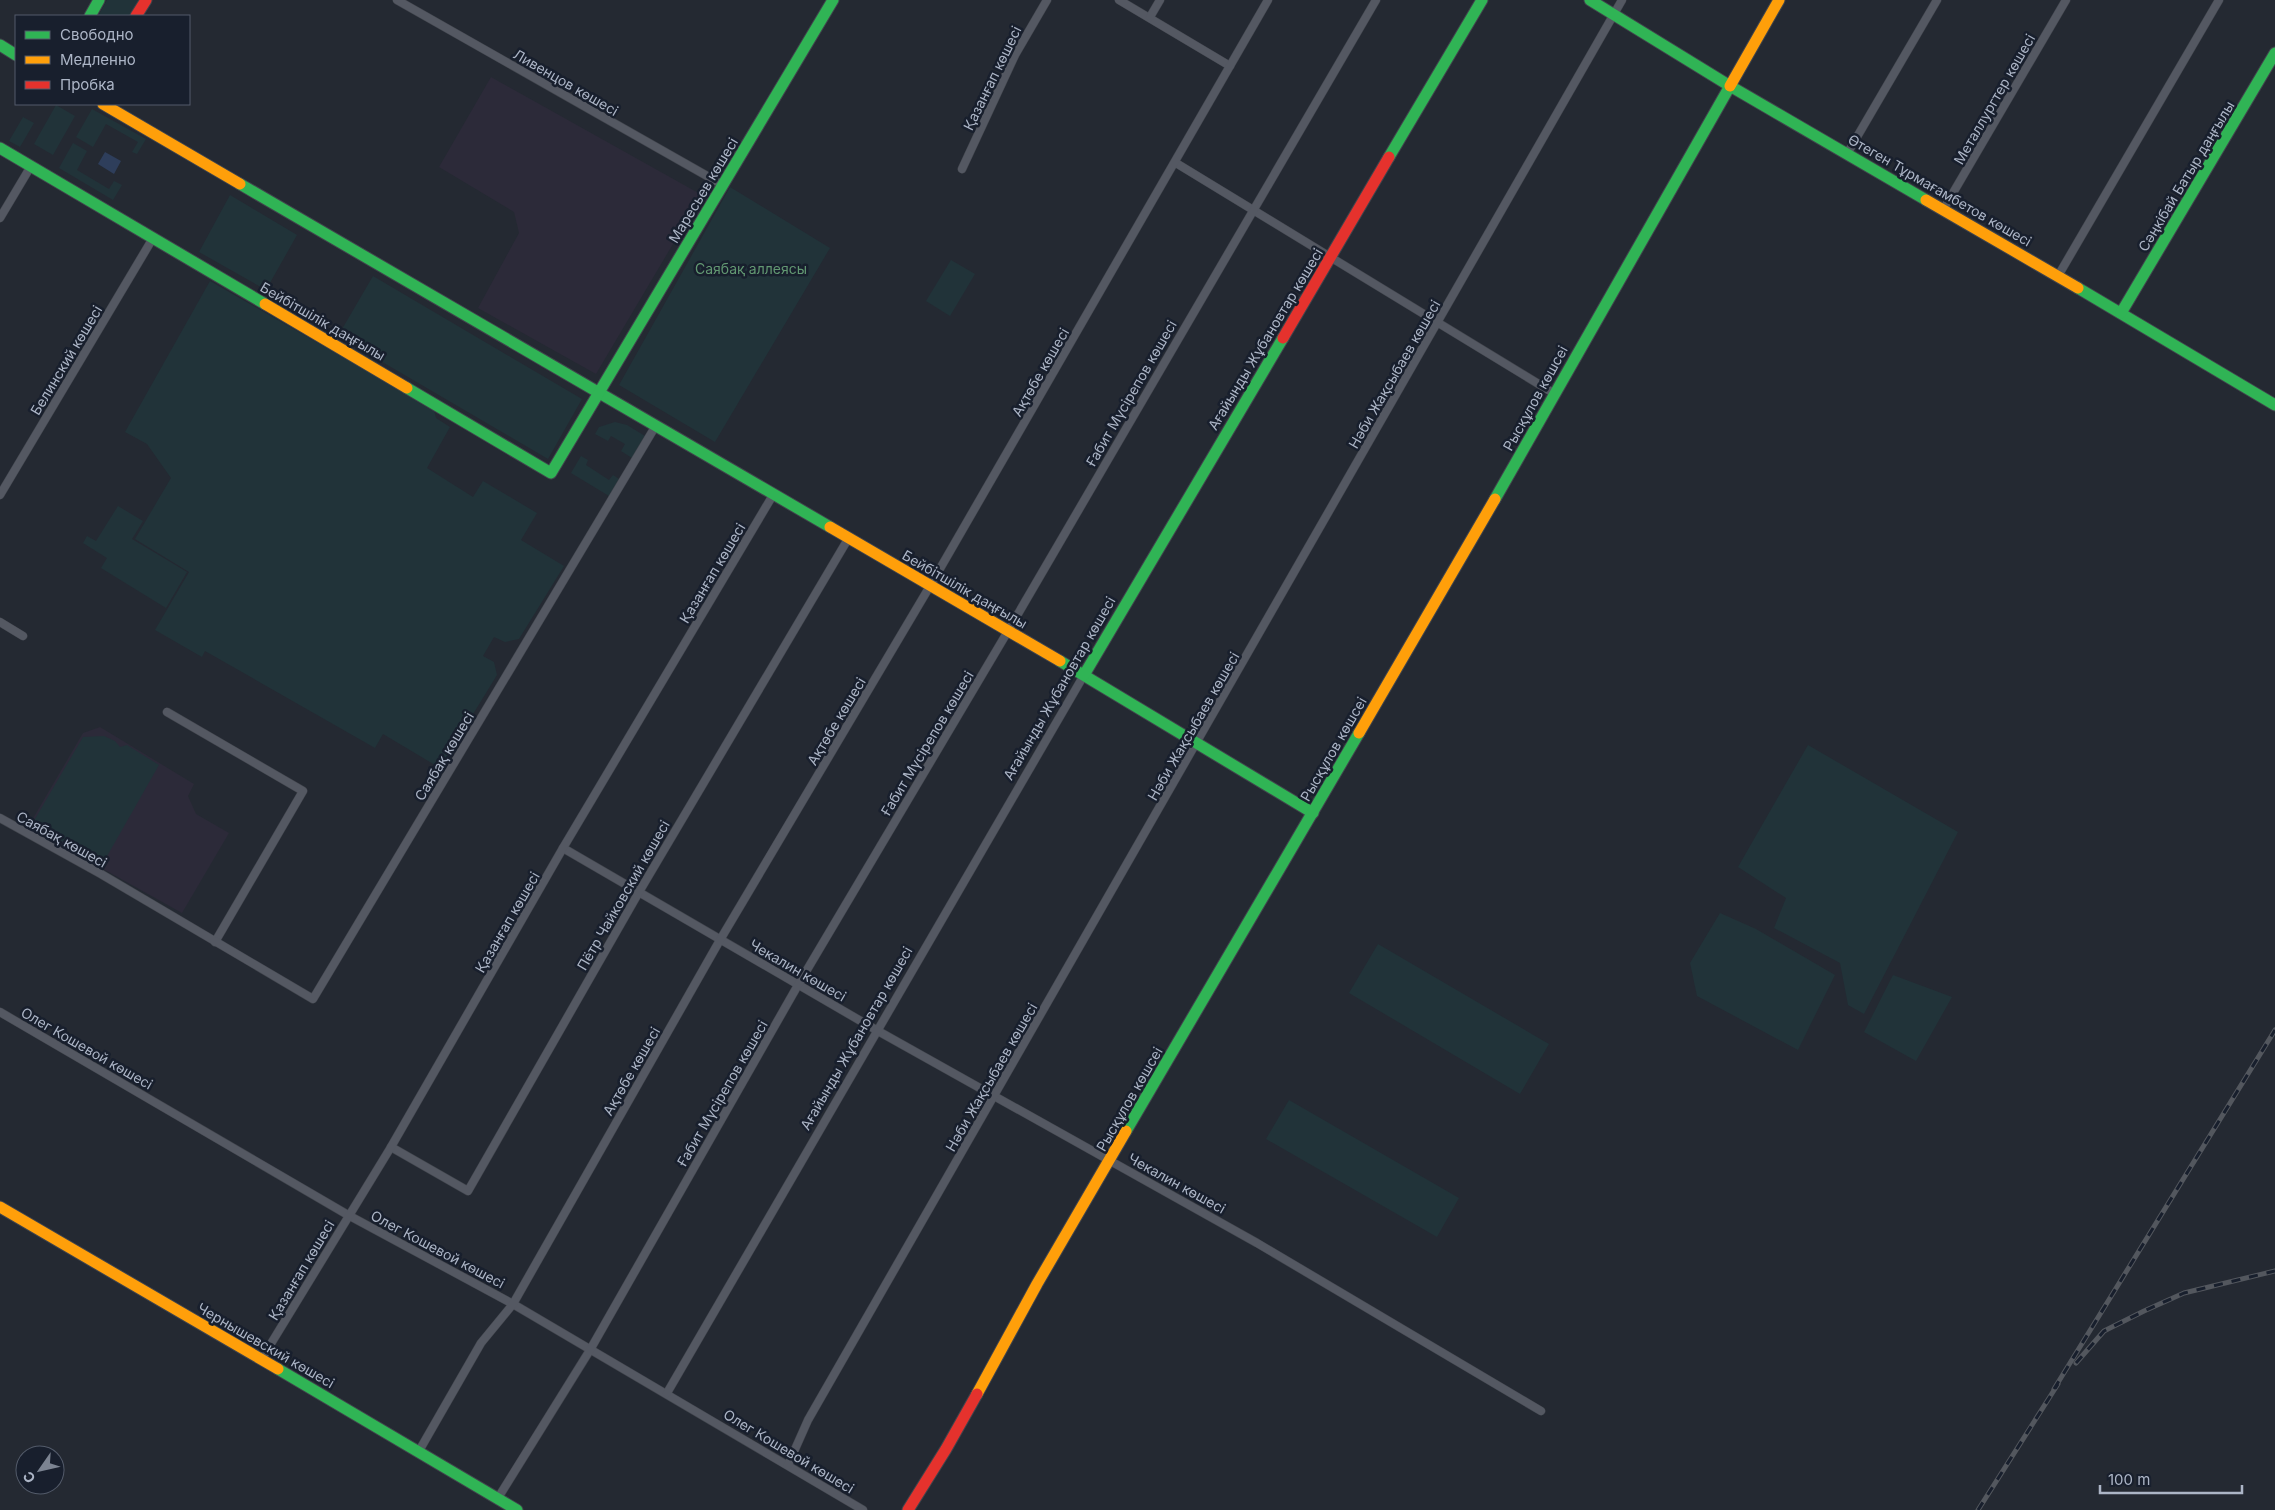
<svg xmlns="http://www.w3.org/2000/svg" width="2275" height="1510" font-family="Inter,sans-serif">
  <rect width="100%" height="100%" fill="#242932"/>
  <g fill="#2c2a39">
    <polygon points="491,77 702,195 596,374 478,308 519,233 514,212 439,167"/>
    <polygon points="100,727 194,784 188,796 196,814 229,833 182,913 28,827 83,733"/>
  </g>
  <g fill="#213339">
    <polygon points="107,0 139,0 130,16 98,16"/>
    <polygon points="56,105 75,116 53,155 34,144"/>
    <polygon points="92,109 146,139 137,154 132,152 138,142 106,124 93,147 76,137"/>
    <polygon points="23,117 34,123 20,147 9,141"/>
    <polygon points="73,143 87,151 77,170 109,189 114,181 122,185 113,200 59,168"/>
    <polygon points="730,187 830,248 715,442 619,385"/>
    <polygon points="230,195 297,235 266,290 199,252"/>
    <polygon points="951,260 975,274 950,316 926,301"/>
    <polygon points="373,276 582,399 548,459 338,336"/>
    <polygon points="210,281 434,410 436,418 450,427 427,468 473,497 483,481 537,513 521,540 564,566 519,639 505,642 494,637 483,656 494,662 497,675 440,768 383,734 375,748 205,651 202,657 155,630 189,572 135,539 171,478 147,444 125,432"/>
    <polygon points="615,422 627,425 645,436 632,458 621,451 625,444 611,436 608,441 595,434 599,427"/>
    <polygon points="581,456 588,460 586,465 609,480 613,475 619,479 609,496 571,473"/>
    <polygon points="118,506 143,521 132,539 187,572 166,608 101,568 107,558 83,543 87,536 96,541"/>
    <polygon points="104,736 115,741 120,747 127,745 159,765 102,865 32,824 83,737"/>
    <polygon points="1808,745 1958,832 1864,1014 1848,1005 1840,963 1774,928 1786,898 1738,867"/>
    <polygon points="1720,913 1756,929 1835,975 1798,1050 1697,996 1690,963"/>
    <polygon points="1378,944 1549,1044 1520,1094 1349,993"/>
    <polygon points="1893,975 1952,997 1916,1061 1864,1032"/>
    <polygon points="1289,1100 1459,1198 1437,1237 1266,1139"/>
  </g>
  <polygon fill="#2e3e5b" points="105,152 121,161 114,174 98,164"/>
  <g fill="none" stroke-linecap="round" stroke-linejoin="round">
    <defs>
      <g id="street">
        <polyline points="397,0 723,185"/>
        <polyline points="1119,0 1230,66"/>
        <polyline points="1150,17 1160,0"/>
        <polyline points="1847,154 1937,0"/>
        <polyline points="1176,163 1555,394"/>
        <polyline points="962,169 1015,55 1047,0"/>
        <polyline points="1943,210 2066,0"/>
        <polyline points="0,218 31,166"/>
        <polyline points="2058,276 2219,0"/>
        <polyline points="0,495 153,238"/>
        <polyline points="0,622 23,636"/>
        <polyline points="167,712 303,791 215,942"/>
        <polyline points="0,818 101,874 313,999 655,427"/>
        <polyline points="563,848 878,1031 1257,1243 1541,1411"/>
        <polyline points="0,1012 348,1215 513,1304 863,1510"/>
        <polyline points="391,1147 468,1191 639,892 848,539"/>
        <polyline points="261,1360 391,1147 563,848 773,495"/>
        <polyline points="667,1393 1084,675"/>
        <polyline points="419,1451 481,1343 513,1304 720,940 930,586 1268,0"/>
        <polyline points="788,1465 808,1420 1622,0"/>
        <polyline points="498,1498 590,1350 798,985 1008,631 1376,0"/>
      </g>
      <g id="fast">
        <polyline points="1590,0 1730,86 1926,200"/>
        <polyline points="90,16 99,0"/>
        <polyline points="0,45 16,55"/>
        <polyline points="0,148 265,304"/>
        <polyline points="1389,157 1482,0"/>
        <polyline points="240,184 830,527"/>
        <polyline points="2078,288 2275,405"/>
        <polyline points="2121,313 2275,53"/>
        <polyline points="407,388 551,473 833,0"/>
        <polyline points="1495,499 1730,86"/>
        <polyline points="1060,661 1313,813"/>
        <polyline points="1084,675 1283,338"/>
        <polyline points="1126,1131 1359,733"/>
        <polyline points="278,1369 517,1510"/>
      </g>
      <g id="slow">
        <polyline points="1730,86 1779,0"/>
        <polyline points="103,104 240,184"/>
        <polyline points="1926,200 2078,288"/>
        <polyline points="265,304 407,388"/>
        <polyline points="830,527 1060,661"/>
        <polyline points="1359,733 1495,499"/>
        <polyline points="0,1207 278,1369"/>
        <polyline points="977,1394 1037,1284 1126,1131"/>
      </g>
      <g id="jam">
        <polyline points="136,16 146,0"/>
        <polyline points="1283,338 1389,157"/>
        <polyline points="908,1510 946,1449 977,1394"/>
      </g>
    </defs>
    <use href="#street" stroke="#40444c" stroke-width="9"/>
    <use href="#fast" stroke="#40444c" stroke-width="13"/>
    <use href="#slow" stroke="#40444c" stroke-width="13"/>
    <use href="#jam" stroke="#40444c" stroke-width="13"/>
    <use href="#street" stroke="#545862" stroke-width="8"/>
    <use href="#fast" stroke="#30b455" stroke-width="11"/>
    <use href="#slow" stroke="#ff9f0a" stroke-width="11"/>
    <use href="#jam" stroke="#e5322d" stroke-width="11"/>
    <defs>
      <g id="rail">
        <polyline points="2076,1363 2104,1331 2144,1311 2184,1293 2275,1271"/>
        <polyline points="2054,1389 2275,1030"/>
        <polyline points="1978,1510 2058,1384"/>
      </g>
    </defs>
    <use href="#rail" stroke="#53575e" stroke-width="5"/>
    <use href="#rail" stroke="#181f2d" stroke-width="3" stroke-dasharray="9" stroke-linecap="butt"/>
  </g>
  <g text-anchor="middle" dominant-baseline="central" stroke-width="5" stroke-linejoin="round" paint-order="stroke">
    <g font-size="14" fill="#acb5c6" stroke="#181f2d">
      <text transform="translate(992 78) rotate(-64)">Қазанғап көшесі</text>
      <text transform="translate(566 82) rotate(30)">Ливенцов көшесі</text>
      <text transform="translate(1994 99) rotate(-60)">Металлургтер көшесі</text>
      <text transform="translate(2186 176) rotate(-59)">Сәңкібай Батыр даңғылы</text>
      <text transform="translate(703 190) rotate(-59)">Маресьев көшесі</text>
      <text transform="translate(1940 190) rotate(30)">Өтеген Тұрмағамбетов көшесі</text>
      <text transform="translate(323 321) rotate(30)">Бейбітшілік даңғылы</text>
      <text transform="translate(1265 339) rotate(-59)">Ағайынды Жұбановтар көшесі</text>
      <text transform="translate(66 360) rotate(-59)">Белинский көшесі</text>
      <text transform="translate(1040 372) rotate(-60)">Ақтөбе көшесі</text>
      <text transform="translate(1394 374) rotate(-60)">Нәби Жақсыбаев көшесі</text>
      <text transform="translate(1131 393) rotate(-60)">Ғабит Мүсірепов көшесі</text>
      <text transform="translate(1535 398) rotate(-61)">Рысқұлов көшсеі</text>
      <text transform="translate(712 573) rotate(-59)">Қазанғап көшесі</text>
      <text transform="translate(965 589) rotate(30)">Бейбітшілік даңғылы</text>
      <text transform="translate(1059 688) rotate(-60)">Ағайынды Жұбановтар көшесі</text>
      <text transform="translate(836 721) rotate(-59)">Ақтөбе көшесі</text>
      <text transform="translate(1193 726) rotate(-60)">Нәби Жақсыбаев көшесі</text>
      <text transform="translate(927 743) rotate(-59)">Ғабит Мүсірепов көшесі</text>
      <text transform="translate(1333 749) rotate(-60)">Рысқұлов көшсеі</text>
      <text transform="translate(444 756) rotate(-59)">Саябақ көшесі</text>
      <text transform="translate(62 839) rotate(29)">Саябақ көшесі</text>
      <text transform="translate(623 895) rotate(-60)">Пётр Чайковский көшесі</text>
      <text transform="translate(507 922) rotate(-60)">Қазанғап көшесі</text>
      <text transform="translate(798 970) rotate(30)">Чекалин көшесі</text>
      <text transform="translate(856 1038) rotate(-60)">Ағайынды Жұбановтар көшесі</text>
      <text transform="translate(87 1048) rotate(30)">Олег Кошевой көшесі</text>
      <text transform="translate(631 1071) rotate(-60)">Ақтөбе көшесі</text>
      <text transform="translate(991 1077) rotate(-60)">Нәби Жақсыбаев көшесі</text>
      <text transform="translate(722 1093) rotate(-60)">Ғабит Мүсірепов көшесі</text>
      <text transform="translate(1129 1099) rotate(-60)">Рысқұлов көшсеі</text>
      <text transform="translate(1177 1183) rotate(29)">Чекалин көшесі</text>
      <text transform="translate(438 1249) rotate(28)">Олег Кошевой көшесі</text>
      <text transform="translate(301 1270) rotate(-59)">Қазанғап көшесі</text>
      <text transform="translate(266 1345) rotate(30)">Чернышевский көшесі</text>
      <text transform="translate(789 1451) rotate(31)">Олег Кошевой көшесі</text>
    </g>
    <g font-size="14" fill="#629872" stroke="#181f2d">
      <text x="751" y="268">Саябақ аллеясы</text>
    </g>
  </g>
  <rect x="15" y="15" width="175" height="90" fill="#181f2d" stroke="#535b6a"/>
  <rect x="25" y="31" width="25" height="8" fill="#30b455" stroke="#535b6a"/>
  <text x="60" y="40" font-size="15" fill="#acb5c6">Свободно</text>
  <rect x="25" y="56" width="25" height="8" fill="#ff9f0a" stroke="#535b6a"/>
  <text x="60" y="65" font-size="15" fill="#acb5c6">Медленно</text>
  <rect x="25" y="81" width="25" height="8" fill="#e5322d" stroke="#535b6a"/>
  <text x="60" y="90" font-size="15" fill="#acb5c6">Пробка</text>
  <g transform="translate(40 1470) rotate(236)"><circle r="24" fill="#181f2d" stroke="#535b6a"/>
  <path d="M0-4L9 19L0 12L-9 19Z" fill="#7c8492"/>
  <text y="-8" font-size="14" font-weight="bold" text-anchor="middle" fill="#acb5c6">С</text>
  </g>
  <path d="M2100 1485v8h142v-8" fill="none" stroke="#acb5c6" stroke-width="2.5"/>
  <text x="2108" y="1485" font-size="15" fill="#acb5c6" stroke="#181f2d" stroke-width="4" paint-order="stroke">100 m</text>
</svg>
